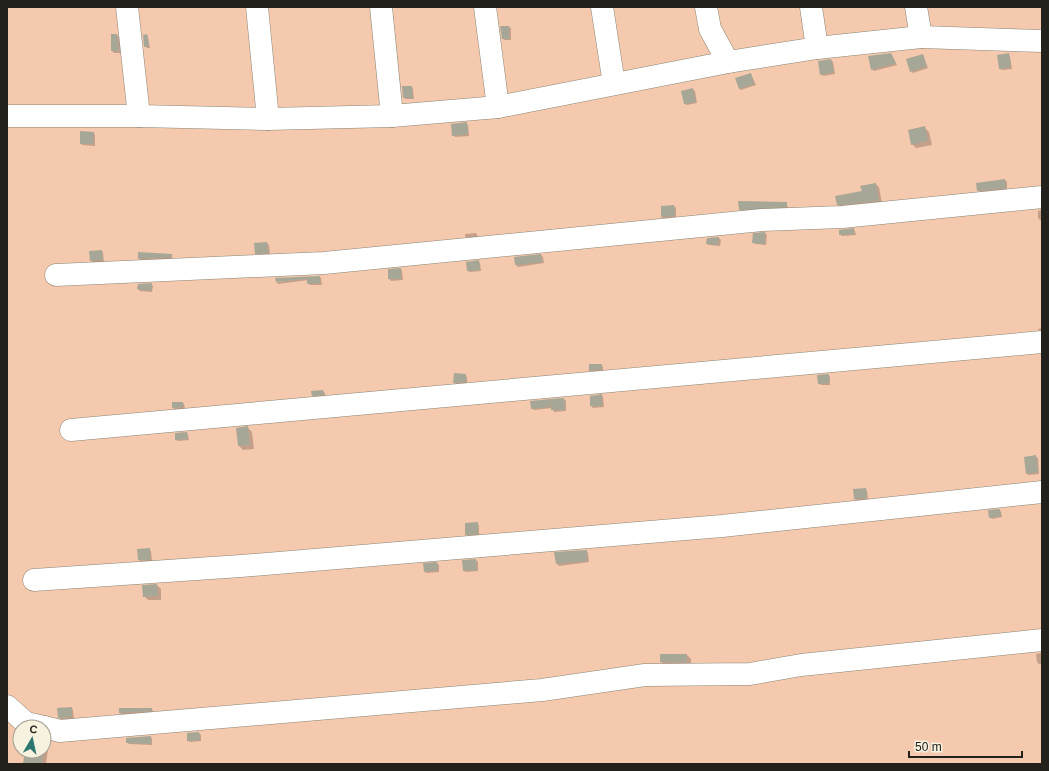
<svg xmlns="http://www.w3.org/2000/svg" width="1049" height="771" font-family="Helvetica,sans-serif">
  <rect width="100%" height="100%" fill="#e9e4d3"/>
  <path fill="#f5c9ad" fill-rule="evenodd" d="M7,7H1042V764H7ZM20,727H44V751H20Z"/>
  <g fill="#0003">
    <polygon points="509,27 511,28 511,40 505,40 503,39"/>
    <polygon points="117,35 119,37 121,53 114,53 112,51"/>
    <polygon points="147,35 148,37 150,48 147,48 145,46"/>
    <polygon points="891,54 897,65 874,71 872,69"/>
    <polygon points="1008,54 1010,56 1012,69 1002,70 1000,69"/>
    <polygon points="922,55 928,68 913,73 911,71"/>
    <polygon points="831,60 833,62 835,74 823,76 821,74"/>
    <polygon points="751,74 756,85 741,90 739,88"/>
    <polygon points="412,87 413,89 414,99 406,99 404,98"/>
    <polygon points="693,90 695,91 697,103 687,105 685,104"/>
    <polygon points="466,123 468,125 469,136 455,137 453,135"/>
    <polygon points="925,128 929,132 932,145 916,148 912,144"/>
    <polygon points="93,133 95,135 95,146 82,145 81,143"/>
    <polygon points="1005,180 1007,182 1007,190 980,192 978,190"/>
    <polygon points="875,184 879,187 882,204 841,208 838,204 863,192"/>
    <polygon points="786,203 788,208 742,211 740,209"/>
    <polygon points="674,206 676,208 676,217 664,219 662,217"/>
    <polygon points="1042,210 1042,222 1038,218 1038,211"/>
    <polygon points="853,229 855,231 856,235 842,236 840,234"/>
    <polygon points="476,233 478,237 467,238 465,236 465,234"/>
    <polygon points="765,233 767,235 766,245 755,244 753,242"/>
    <polygon points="719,238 721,240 720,246 709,245 707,244 708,239"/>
    <polygon points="267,243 269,245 270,254 258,255 256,253"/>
    <polygon points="102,251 103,253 104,262 93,262 91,261"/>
    <polygon points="171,255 173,259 141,260 139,258"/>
    <polygon points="541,255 543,257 544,263 518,267 516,265"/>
    <polygon points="478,261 480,263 481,271 470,272 468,271"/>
    <polygon points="401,269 402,271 403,280 391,281 389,279"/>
    <polygon points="320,277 321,278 322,285 310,285 308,283 308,280 278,284 277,282"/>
    <polygon points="151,284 153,286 152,292 140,291 138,289"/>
    <polygon points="1042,328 1042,331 1040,331 1038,329"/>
    <polygon points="601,365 603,367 603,371 592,372 590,370"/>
    <polygon points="465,375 467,377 467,383 456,384 454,382"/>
    <polygon points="828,375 830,377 830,385 821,385 819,383"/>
    <polygon points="323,391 325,393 325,396 315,397 313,395"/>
    <polygon points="602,395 603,397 604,407 593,408 591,406"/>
    <polygon points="564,399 566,401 566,411 554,412 552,408 534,410 532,409 551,400 552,402"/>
    <polygon points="183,403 184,404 185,409 175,410 173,408"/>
    <polygon points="248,428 252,432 254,449 243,450 239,446"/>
    <polygon points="187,433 188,435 189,440 178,441 176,440"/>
    <polygon points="1036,457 1038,458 1039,474 1028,475 1027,473"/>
    <polygon points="865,489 867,491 868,500 857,501 855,499 854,490"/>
    <polygon points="999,510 1001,512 1002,517 992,519 990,517"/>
    <polygon points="477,523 479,525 479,535 468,536 466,534"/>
    <polygon points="149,549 151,551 152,561 141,562 139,560"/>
    <polygon points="586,551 588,553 589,562 559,566 557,564"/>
    <polygon points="476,560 478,562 478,571 465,572 464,570"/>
    <polygon points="437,563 439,565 439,572 426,573 425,571"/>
    <polygon points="157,585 161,589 161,600 148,600 144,596"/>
    <polygon points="1042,653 1042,664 1039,664 1037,662 1036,654"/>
    <polygon points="687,655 691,659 691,666 665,666 661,662"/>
    <polygon points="72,708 73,710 74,719 60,719 59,717"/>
    <polygon points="120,709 152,709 153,712 122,715 120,713"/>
    <polygon points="199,733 201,735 201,741 190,742 188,741"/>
    <polygon points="151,737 152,739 152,745 129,744 127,742"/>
    <polygon points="44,745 48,749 46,764 24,764 26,751 44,751"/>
  </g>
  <g fill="#a6a797">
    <polygon points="500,26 509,26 509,39 502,39"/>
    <polygon points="111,34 117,34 119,51 111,51"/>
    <polygon points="147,34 149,46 144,47 143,35"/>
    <polygon points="891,53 896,63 871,70 868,56"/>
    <polygon points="1009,53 1011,67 999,69 997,55"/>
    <polygon points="923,54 927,66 910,72 906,59"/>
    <polygon points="831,59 834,72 820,75 818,61"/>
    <polygon points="751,73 754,84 739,89 735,78"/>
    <polygon points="402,86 412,86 413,98 403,98"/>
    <polygon points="693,88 696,102 684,104 681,91"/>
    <polygon points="467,122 468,134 452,136 451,124"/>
    <polygon points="925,126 928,141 911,145 908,130"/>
    <polygon points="80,131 94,132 93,144 80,144"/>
    <polygon points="1005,179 1006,188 977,191 976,183"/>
    <polygon points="876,183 879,201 837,205 835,196 862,191 860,186"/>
    <polygon points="738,201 787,202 787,207 739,210"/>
    <polygon points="674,205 675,216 661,217 661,206"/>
    <polygon points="854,228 854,234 839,235 839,230"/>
    <polygon points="765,232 765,244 752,243 753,233"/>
    <polygon points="719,237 718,245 706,244 707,238"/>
    <polygon points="267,242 268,253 255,254 254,243"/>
    <polygon points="102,250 103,260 90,261 89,251"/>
    <polygon points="138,252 172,254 172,257 138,259"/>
    <polygon points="541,254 542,262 515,265 514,257"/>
    <polygon points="479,260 480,270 467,271 466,262"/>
    <polygon points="401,268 401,279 388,279 388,269"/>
    <polygon points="320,276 320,283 307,284 307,279 276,282 275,278"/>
    <polygon points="152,283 151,291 137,289 138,284"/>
    <polygon points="589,364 602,364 602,369 589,371"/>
    <polygon points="454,373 466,374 466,382 453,383"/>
    <polygon points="829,374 829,383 818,384 817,375"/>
    <polygon points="323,390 324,395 312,396 311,391"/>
    <polygon points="602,394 602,406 590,406 590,396"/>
    <polygon points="564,398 565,410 551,410 551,399"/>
    <polygon points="551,399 550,407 531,409 530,401"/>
    <polygon points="172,402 183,402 183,407 172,408"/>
    <polygon points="248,426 250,445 238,446 236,428"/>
    <polygon points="187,432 188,439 175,440 175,433"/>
    <polygon points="1036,455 1038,472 1026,474 1024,457"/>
    <polygon points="866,488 867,498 854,499 853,489"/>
    <polygon points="1000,509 1001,516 989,518 988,510"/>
    <polygon points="478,522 478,534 465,535 465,523"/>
    <polygon points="150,548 150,560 138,560 137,549"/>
    <polygon points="587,550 587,561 556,564 554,552"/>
    <polygon points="476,559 477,570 463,571 462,560"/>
    <polygon points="437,562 438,570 424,572 423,563"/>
    <polygon points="157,584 158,596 143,597 142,585"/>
    <rect x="660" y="654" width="27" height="8"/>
    <polygon points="72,707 72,717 58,718 57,708"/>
    <polygon points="119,708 152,708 152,711 119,713"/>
    <polygon points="199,732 200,740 187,741 187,733"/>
    <polygon points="151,736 151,744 126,743 126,738"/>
    <polygon points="25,751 43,751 42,764 23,764"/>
  </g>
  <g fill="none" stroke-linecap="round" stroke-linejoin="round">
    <defs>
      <g id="minor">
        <polyline points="127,7 139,116"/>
        <polyline points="257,7 268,119"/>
        <polyline points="381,7 392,116"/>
        <polyline points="485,7 498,107"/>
        <polyline points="602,7 614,84"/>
        <polyline points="706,7 710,29 728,62 817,48"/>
        <polyline points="811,7 817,48 921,37 916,7"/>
        <polyline points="921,37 1042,41"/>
        <polyline points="7,116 139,116 268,119 392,116 498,107 728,62"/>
        <polyline points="56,275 324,263 762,220 842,217 1042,197"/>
        <polyline points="71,430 1042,342"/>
        <polyline points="34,580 241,566 722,526 1042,492"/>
        <polyline points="7,706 26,723 44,727"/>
        <polyline points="44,727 60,731 542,690 645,675 750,674 801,665 1042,640"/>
      </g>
    </defs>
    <use href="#minor" stroke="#898575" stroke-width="23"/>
    <use href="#minor" stroke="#fff" stroke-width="22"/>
  </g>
  <rect width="1049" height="771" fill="none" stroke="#23211b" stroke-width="16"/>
  <g transform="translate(32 739) rotate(9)"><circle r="19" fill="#f7f1e0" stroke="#a29e91"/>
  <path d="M0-3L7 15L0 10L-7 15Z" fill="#2d766f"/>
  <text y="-6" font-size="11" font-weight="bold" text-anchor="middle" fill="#23211b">С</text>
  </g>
  <path d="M909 751v6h113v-6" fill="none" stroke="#23211b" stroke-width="2"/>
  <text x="915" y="751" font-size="12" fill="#23211b" stroke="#f7f1e0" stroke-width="3" paint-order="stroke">50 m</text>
</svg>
